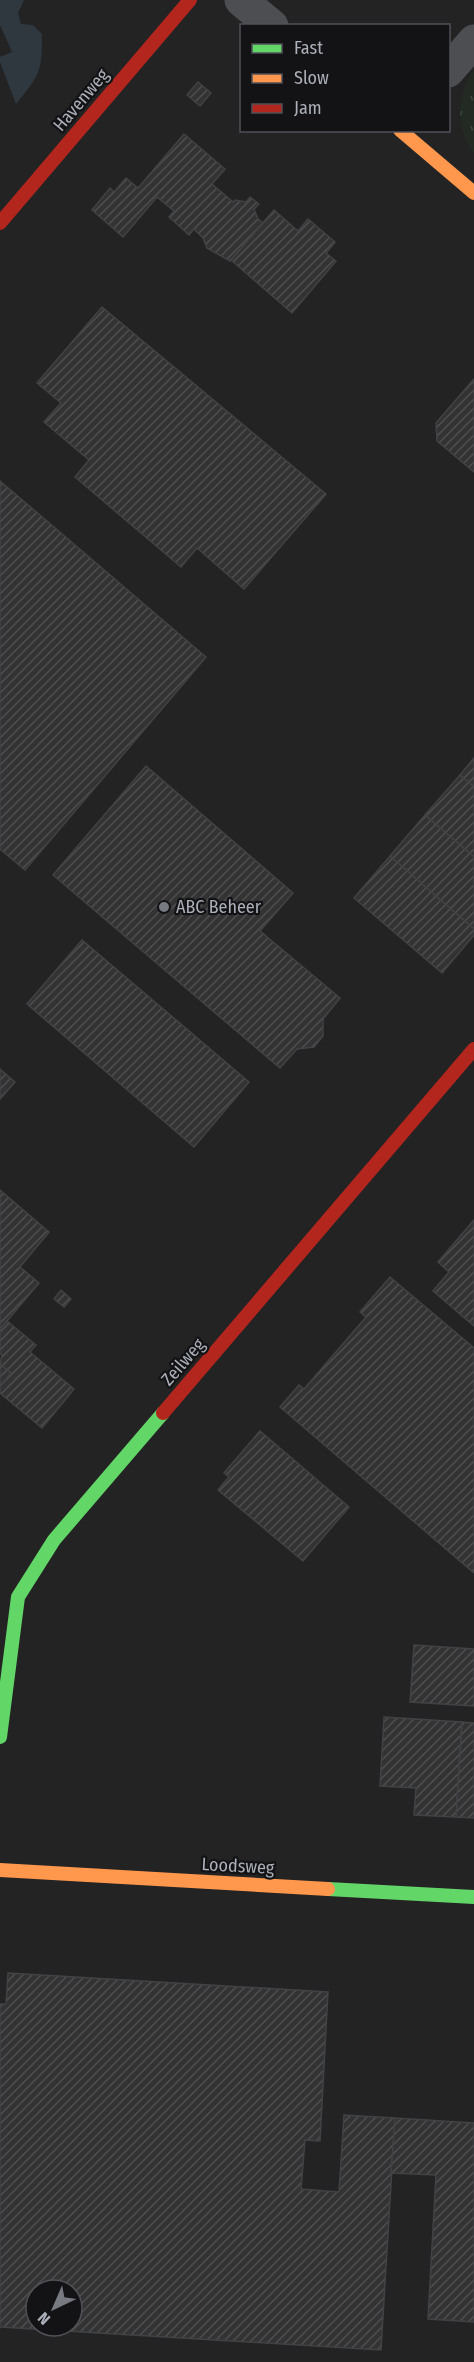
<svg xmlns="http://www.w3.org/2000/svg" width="474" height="2362" font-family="'Fira Sans Condensed',sans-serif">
  <defs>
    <pattern id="grass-tufts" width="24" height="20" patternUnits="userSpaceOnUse" patternTransform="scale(1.5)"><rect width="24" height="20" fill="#232923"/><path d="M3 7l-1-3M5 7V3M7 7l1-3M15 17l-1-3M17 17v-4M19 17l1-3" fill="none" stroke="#404641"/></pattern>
    <pattern id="building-hatch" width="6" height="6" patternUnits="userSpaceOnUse" patternTransform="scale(1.5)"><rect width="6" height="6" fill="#333334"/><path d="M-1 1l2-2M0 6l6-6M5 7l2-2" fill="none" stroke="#4e4e4f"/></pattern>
  </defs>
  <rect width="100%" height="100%" fill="#191919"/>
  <path fill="#232324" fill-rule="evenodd" d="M0,0H474V2362H0ZM242,26H448V130H242ZM36,2290H72V2326H36Z"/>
  <path fill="url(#grass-tufts)" d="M474,70V153C455,129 456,95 474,70Z"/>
  <path fill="#2f383e" d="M0,0H24L18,13L21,24L33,25L42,34C42,73 40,74 16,104L0,62V57L12,52L0,25Z"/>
  <g fill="url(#building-hatch)" stroke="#414245" stroke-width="1.5" fill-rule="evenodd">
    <polygon points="198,82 211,93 200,106 187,95"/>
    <polygon points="184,134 225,169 212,184 233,202 235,200 246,202 250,197 259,204 254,209 258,219 263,223 230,261 207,248 203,238 194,229 189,235 169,217 174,211 157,197 123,237 92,210 110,188 114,192 126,178 138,188"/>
    <polygon points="274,210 298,231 308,219 335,242 326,253 336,261 292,313 231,260"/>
    <polygon points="102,307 326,494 244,589 197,548 181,567 75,477 89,460 44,422 61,403 37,383"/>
    <polygon points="474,379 474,472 437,441 436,423"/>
    <polygon points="0,481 206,657 25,870 0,849"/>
    <polygon points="474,758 474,787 460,775"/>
    <polygon points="146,766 293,893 260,931 340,998 323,1019 323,1036 314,1047 297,1049 280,1068 53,875"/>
    <polygon points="460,775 474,787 474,857 425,815"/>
    <polygon points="425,815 474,857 474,929 390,856"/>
    <polygon points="390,856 474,929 474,935 442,973 354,898"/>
    <polygon points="82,940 249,1082 194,1147 27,1004"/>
    <polygon points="0,1069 15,1082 0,1099"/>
    <polygon points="0,1190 49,1232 20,1267 39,1283 0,1329"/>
    <polygon points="474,1220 474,1326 433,1291 449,1272 438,1262"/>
    <polygon points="390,1277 474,1348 474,1573 280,1407 299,1385 304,1389 366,1317 360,1312"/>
    <polygon points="61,1290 71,1299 64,1307 54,1299"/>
    <polygon points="7,1321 36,1345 30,1352 74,1389 42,1428 0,1393 0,1386 11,1373 0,1364 2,1355 0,1353 0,1329"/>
    <polygon points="0,1364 11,1373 0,1386"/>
    <polygon points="260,1431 349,1507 303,1561 218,1490 229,1477 224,1473"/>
    <polygon points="414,1645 474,1649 474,1706 410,1702"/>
    <polygon points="384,1717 462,1722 456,1817 414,1815 416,1788 380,1786"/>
    <polygon points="462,1722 474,1723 474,1818 456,1817"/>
    <path d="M8,1973L328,1992L320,2141L305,2140L301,2189L339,2192L344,2115L395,2118L381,2350L0,2327V2004H6ZM36,2290H72V2326H36Z"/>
    <polygon points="395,2118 474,2123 474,2322 428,2319 436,2175 391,2173"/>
  </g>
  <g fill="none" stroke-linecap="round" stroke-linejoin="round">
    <g stroke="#4d4e51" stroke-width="33">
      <polyline points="241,0 272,26"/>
      <polyline points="448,71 474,41"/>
    </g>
    <g stroke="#63d668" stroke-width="14">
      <polyline points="0,1737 18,1597 54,1540 163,1413"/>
      <polyline points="328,1889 474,1897"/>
    </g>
    <g stroke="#ff974d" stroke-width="14">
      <polyline points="400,130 474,193"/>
      <polyline points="0,1870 328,1889"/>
    </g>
    <g stroke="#b3261e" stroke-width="14">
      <polyline points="0,223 190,0"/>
      <polyline points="163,1413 474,1049"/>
    </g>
  </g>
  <circle fill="#787a81" stroke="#131315" stroke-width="2" cx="164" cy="907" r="6"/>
  <g text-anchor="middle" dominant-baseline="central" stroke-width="4.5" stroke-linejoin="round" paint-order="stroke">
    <g font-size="18" fill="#abafb9" stroke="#131315">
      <text transform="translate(81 100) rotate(-50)">Havenweg</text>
      <text transform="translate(183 1362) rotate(-49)">Zeilweg</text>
      <text transform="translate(238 1866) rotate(3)">Loodsweg</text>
    </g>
    <g font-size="18" fill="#abafb9" stroke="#131315" text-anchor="start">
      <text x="176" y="907">ABC Beheer</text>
    </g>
  </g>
  <rect x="240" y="24" width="210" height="108" fill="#131315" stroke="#505157" stroke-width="1.5"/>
  <rect x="252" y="44" width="30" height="9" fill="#63d668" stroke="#505157" stroke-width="1.5"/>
  <text x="294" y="54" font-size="18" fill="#abafb9">Fast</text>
  <rect x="252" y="74" width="30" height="9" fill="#ff974d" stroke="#505157" stroke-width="1.5"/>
  <text x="294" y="84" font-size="18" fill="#abafb9">Slow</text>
  <rect x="252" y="104" width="30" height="9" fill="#b3261e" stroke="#505157" stroke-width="1.5"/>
  <text x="294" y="114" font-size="18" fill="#abafb9">Jam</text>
  <g transform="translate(54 2308) rotate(224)"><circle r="28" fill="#131315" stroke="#505157" stroke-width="1.5"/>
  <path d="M0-4.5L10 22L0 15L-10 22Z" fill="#787a81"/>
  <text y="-9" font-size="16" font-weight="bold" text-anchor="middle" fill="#abafb9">N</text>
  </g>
</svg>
